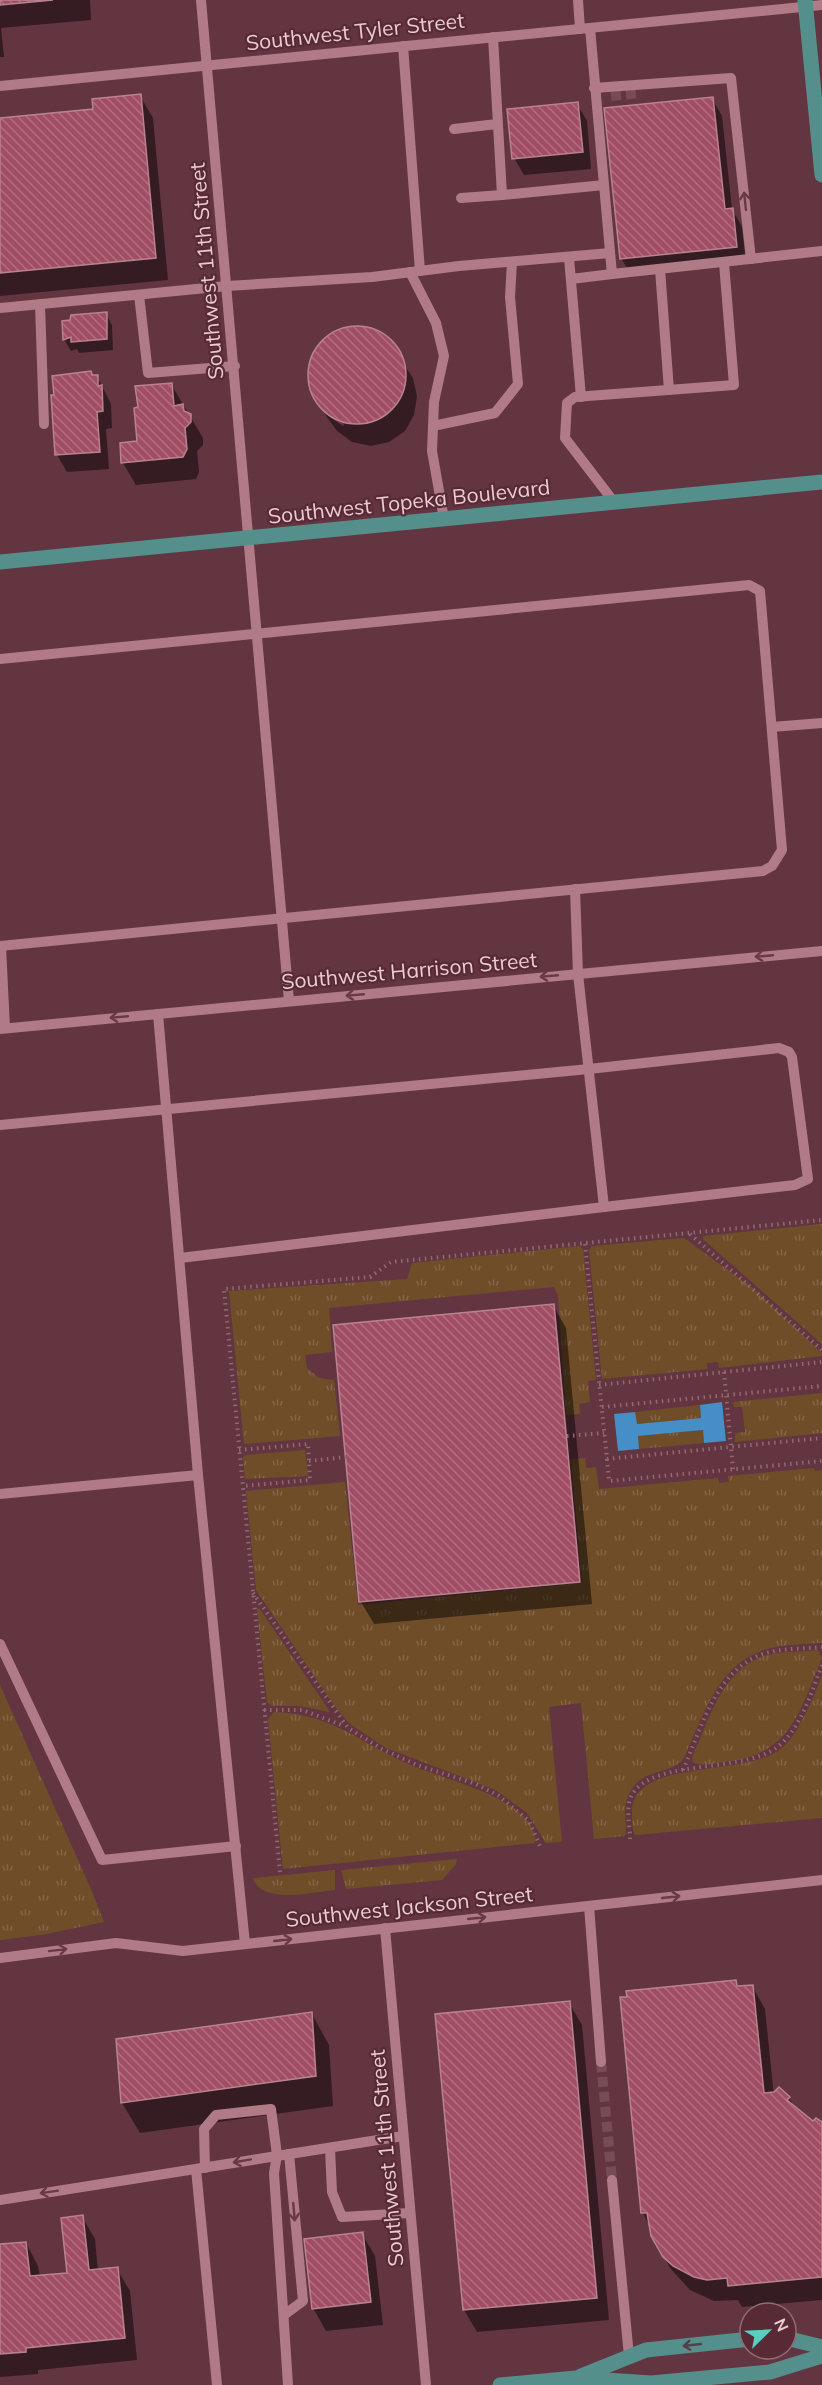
<svg xmlns="http://www.w3.org/2000/svg" width="822" height="2385" font-family="Mulish,sans-serif">
  <defs>
    <pattern id="grass-tufts" width="24" height="20" patternUnits="userSpaceOnUse" patternTransform="scale(1.5)"><rect width="24" height="20" fill="#704d29"/><path d="M3 7l-1-3M5 7V3M7 7l1-3M15 17l-1-3M17 17v-4M19 17l1-3" fill="none" stroke="#846547"/></pattern>
    <pattern id="building-back-hatch" width="6" height="6" patternUnits="userSpaceOnUse" patternTransform="scale(1.5)"><rect width="6" height="6" fill="#a14e64"/><path d="M-1 5l2 2M0 0l6 6M5-1l2 2" fill="none" stroke="#b26e80"/></pattern>
  </defs>
  <rect width="100%" height="100%" fill="#633540"/>
  <g fill="url(#grass-tufts)">
    <polygon points="822,1224 822,1344 703,1239 703,1236"/>
    <polygon points="684,1238 754,1289 822,1353 822,1356 719,1368 718,1362 707,1363 707,1369 602,1379 589,1250 592,1246"/>
    <polygon points="580,1246 583,1249 596,1380 588,1381 590,1402 579,1404 580,1414 566,1415 558,1295 554,1287 329,1308 332,1352 305,1355 307,1368 319,1378 334,1380 340,1436 244,1444 229,1291 407,1279 412,1263"/>
    <polygon points="822,1393 822,1433 735,1442 735,1433 745,1432 742,1407 734,1407 733,1402"/>
    <polygon points="700,1405 702,1418 636,1424 635,1412"/>
    <polygon points="703,1430 704,1443 639,1449 638,1436"/>
    <polygon points="305,1450 308,1476 245,1479 243,1457 246,1455"/>
    <path d="M585,1458L586,1468L596,1467L599,1489L718,1478L719,1483L729,1482L728,1476L814,1468L815,1471L822,1470V1643C805,1644 787,1644 771,1648C717,1661 704,1716 683,1760C663,1778 636,1766 626,1803C623,1814 628,1825 625,1836L594,1839L581,1703L549,1707L562,1842L546,1843L527,1813L496,1790L386,1748L350,1724L336,1708L256,1590L246,1491L345,1482L358,1605L582,1583L571,1459Z"/>
    <polygon points="259,1608 329,1710 329,1712 300,1706 272,1706 267,1702 257,1609"/>
    <path d="M818,1650L822,1658C800,1710 791,1756 724,1762C715,1763 701,1767 693,1762L692,1758C708,1721 723,1667 767,1655C783,1651 802,1652 818,1650Z"/>
    <path d="M822,1675V1818L635,1835C632,1829 632,1820 632,1813C631,1757 744,1779 782,1748C798,1735 815,1695 822,1675Z"/>
    <polygon points="0,1685 91,1889 104,1922 41,1935 0,1940"/>
    <path d="M274,1712C335,1714 360,1744 413,1766C441,1778 540,1801 535,1843L283,1869L268,1719Z"/>
    <polygon points="457,1859 456,1864 442,1880 346,1889 341,1870"/>
    <path d="M335,1870V1890C313,1892 261,1905 253,1878Z"/>
  </g>
  <polygon fill="#458ec6" points="722,1402 726,1441 704,1443 703,1430 638,1436 639,1449 618,1451 614,1414 635,1412 637,1424 701,1418 700,1405"/>
  <g fill="#0007">
    <polygon points="0,0 90,0 91,20 1,28 4,57 0,57"/>
    <polygon points="140,96 153,118 168,280 0,296 0,119 95,110"/>
    <polygon points="712,99 722,116 732,209 742,227 746,264 631,275 621,258"/>
    <polygon points="577,104 587,121 591,169 524,175 514,158"/>
    <polygon points="106,314 112,325 113,350 79,353 77,349 71,351 64,339"/>
    <polygon points="355,327 373,330 388,340 413,378 417,396 414,415 405,431 389,442 371,446 352,442 337,431 324,413 343,426 345,423 322,409 313,392 309,374 313,356 323,341 338,331"/>
    <polygon points="93,376 97,376 111,404 112,428 106,429 109,469 67,472 57,455"/>
    <polygon points="171,384 203,438 203,445 197,451 199,472 196,479 136,485 123,463 138,442"/>
    <polygon points="553,1305 566,1328 592,1604 374,1624 361,1602"/>
    <polygon points="735,1982 739,1987 752,1986 765,2009 774,2096 789,2098 795,2108 814,2123 822,2124 822,2300 742,2307 738,2300 714,2301 690,2290 670,2268 643,2213"/>
    <polygon points="569,2003 582,2025 609,2320 477,2332 464,2310"/>
    <polygon points="312,2014 329,2045 333,2106 140,2133 122,2103"/>
    <polygon points="82,2217 95,2239 98,2271 117,2269 130,2291 137,2360 38,2370 38,2374 0,2377 0,2246 26,2243 38,2266 40,2277 68,2274"/>
    <polygon points="362,2234 375,2256 383,2325 326,2331 313,2308"/>
  </g>
  <g fill="url(#building-back-hatch)" stroke="#b8838f" stroke-width="1.5">
    <polygon points="0,0 53,0 0,5"/>
    <polygon points="141,94 156,258 0,273 0,118 93,109 92,99"/>
    <polygon points="713,97 725,209 733,208 737,247 620,259 604,108"/>
    <polygon points="578,102 583,152 512,159 507,109"/>
    <polygon points="107,312 107,339 71,342 71,337 63,340 62,321 70,320 71,315"/>
    <circle cx="357" cy="375" r="49"/>
    <polygon points="91,371 92,375 98,375 98,386 102,385 103,411 97,412 100,452 55,455 51,395 54,395 52,376"/>
    <polygon points="172,383 174,406 183,404 184,411 191,414 191,422 185,428 187,449 183,457 121,463 120,443 137,441 134,408 138,407 135,386"/>
    <polygon points="554,1304 580,1582 359,1602 333,1325"/>
    <polygon points="736,1980 737,1986 753,1985 764,2093 774,2092 779,2087 790,2097 787,2100 813,2121 816,2118 822,2122 822,2277 728,2286 727,2278 707,2280 694,2277 673,2266 663,2257 651,2236 647,2213 641,2213 620,1997 627,1997 626,1991"/>
    <polygon points="570,2001 597,2298 463,2310 435,2014"/>
    <polygon points="312,2012 316,2076 121,2103 116,2039"/>
    <polygon points="83,2215 89,2270 118,2267 125,2338 26,2348 26,2352 0,2354 0,2244 26,2242 30,2276 67,2273 61,2218"/>
    <polygon points="363,2232 371,2302 312,2309 304,2239"/>
  </g>
  <g fill="none" stroke-linecap="round" stroke-linejoin="round">
    <g stroke="#774c56" stroke-width="10" stroke-dasharray="10 5" stroke-linecap="butt">
      <polyline points="611,96 641,93"/>
      <polyline points="601,2062 612,2180"/>
    </g>
    <g stroke="#916972" stroke-width="4" stroke-dasharray="1.5 4.5" stroke-linecap="butt">
      <polyline points="690,1234 822,1350"/>
      <polyline points="585,1244 607,1459 822,1438"/>
      <polyline points="724,1372 733,1469"/>
      <polyline points="599,1385 822,1362"/>
      <polyline points="602,1407 822,1386"/>
      <polyline points="567,1436 604,1433"/>
      <polyline points="239,1450 308,1444 310,1480 243,1486"/>
      <polyline points="607,1459 609,1481 822,1461"/>
      <polyline points="309,1461 346,1457"/>
      <polyline points="253,1593 348,1728 382,1749 417,1765 476,1784 499,1796 529,1821 541,1848"/>
      <polyline points="264,1710 302,1710 344,1726"/>
      <path d="M683,1770C702,1727 716,1668 766,1653C784,1648 804,1649 822,1647"/>
      <path d="M630,1839C630,1828 627,1815 629,1803C639,1757 738,1775 776,1748C800,1731 812,1691 822,1665"/>
      <polyline points="280,1872 224,1289 370,1277 391,1262 822,1220"/>
    </g>
    <g stroke="#b07b87" stroke-width="10">
      <polyline points="201,0 289,1001"/>
      <polyline points="578,0 580,29"/>
      <polyline points="590,28 612,274 822,251"/>
      <polyline points="493,37 502,195 604,185"/>
      <polyline points="403,46 420,271"/>
      <polyline points="0,86 822,5"/>
      <polyline points="594,88 731,78 751,259"/>
      <polyline points="454,129 497,124"/>
      <polyline points="461,198 502,195"/>
      <polyline points="569,258 581,397"/>
      <polyline points="660,269 669,390"/>
      <polyline points="410,272 436,323 444,356 434,402 432,451 444,519"/>
      <polyline points="571,279 612,274"/>
      <polyline points="139,295 148,373 235,366"/>
      <polyline points="40,304 44,424"/>
      <polyline points="0,308 227,286 372,277 459,266 610,253"/>
      <polyline points="433,426 495,413 518,384 510,297 512,262"/>
      <polyline points="614,502 565,438 567,403 575,397 734,385 724,263"/>
      <polyline points="0,659 749,585 760,591 782,850 772,866 763,871 0,946"/>
      <polyline points="772,727 822,723"/>
      <polyline points="1,946 5,1028"/>
      <polyline points="158,1014 198,1475 245,1944"/>
      <polyline points="0,1029 822,951"/>
      <polyline points="0,1125 589,1069 779,1048 789,1052 792,1057 808,1179 795,1185 604,1207"/>
      <polyline points="180,1258 604,1207 578,974 575,889"/>
      <polyline points="0,1494 198,1475"/>
      <polyline points="0,1644 102,1860 236,1846"/>
      <polyline points="589,1906 601,2062"/>
      <polyline points="385,1928 426,2385"/>
      <polyline points="0,1958 116,1943 183,1951 822,1880"/>
      <polyline points="330,2148 332,2192 342,2217 410,2213"/>
      <polyline points="205,2168 204,2129 216,2115 271,2109 277,2155 274,2173 288,2385"/>
      <polyline points="196,2169 217,2385"/>
      <polyline points="612,2180 629,2356"/>
      <polyline points="0,2200 403,2136"/>
      <polyline points="284,2315 303,2301 289,2154"/>
    </g>
    <g stroke="#558f8c" stroke-width="15">
      <polyline points="805,0 822,175"/>
      <polyline points="0,562 822,482"/>
      <polyline points="786,2338 822,2347"/>
      <polyline points="581,2376 646,2350 750,2339"/>
      <polyline points="500,2385 576,2378 651,2383 770,2372 822,2356"/>
    </g>
  </g>
  <defs><path id="oneway-shaft" d="M-6 0H5M1.5-3L5.5 0L1.5 3" fill="none" stroke-width="1.6" stroke-linecap="round" stroke-linejoin="round" transform="scale(1.5)"/></defs>
  <g stroke="#693a46">
    <use href="#oneway-shaft" transform="translate(745 201) rotate(-96)"/>
    <use href="#oneway-shaft" transform="translate(764 956) rotate(175)"/>
    <use href="#oneway-shaft" transform="translate(549 976) rotate(175)"/>
    <use href="#oneway-shaft" transform="translate(355 995) rotate(175)"/>
    <use href="#oneway-shaft" transform="translate(119 1017) rotate(175)"/>
    <use href="#oneway-shaft" transform="translate(671 1897) rotate(-6)"/>
    <use href="#oneway-shaft" transform="translate(477 1918) rotate(-6)"/>
    <use href="#oneway-shaft" transform="translate(283 1940) rotate(-6)"/>
    <use href="#oneway-shaft" transform="translate(58 1950) rotate(-7)"/>
    <use href="#oneway-shaft" transform="translate(242 2161) rotate(170)"/>
    <use href="#oneway-shaft" transform="translate(49 2192) rotate(171)"/>
    <use href="#oneway-shaft" transform="translate(294 2212) rotate(85)"/>
  </g>
  <use stroke="#573e47" href="#oneway-shaft" transform="translate(692 2345) rotate(174)"/>
  <g text-anchor="middle" dominant-baseline="central" stroke-width="4.5" stroke-linejoin="round" paint-order="stroke">
    <g font-size="21" fill="#e9ccd2" stroke="#572a36">
      <text transform="translate(355 31) rotate(-6)">Southwest Tyler Street</text>
      <text transform="translate(206 271) rotate(-95)">Southwest 11th Street</text>
      <text transform="translate(409 501) rotate(-6)">Southwest Topeka Boulevard</text>
      <text transform="translate(409 970) rotate(-5)">Southwest Harrison Street</text>
      <text transform="translate(409 1906) rotate(-6)">Southwest Jackson Street</text>
      <text transform="translate(386 2158) rotate(-95)">Southwest 11th Street</text>
    </g>
  </g>
  <g transform="translate(768 2331) rotate(66)"><circle r="28" fill="#572a36" stroke="#916b74" stroke-width="1.5"/>
  <path d="M0-4.5L10 22L0 15L-10 22Z" fill="#58cec0"/>
  <text y="-9" font-size="16" font-weight="bold" text-anchor="middle" fill="#e9ccd2">N</text>
  </g>
</svg>
